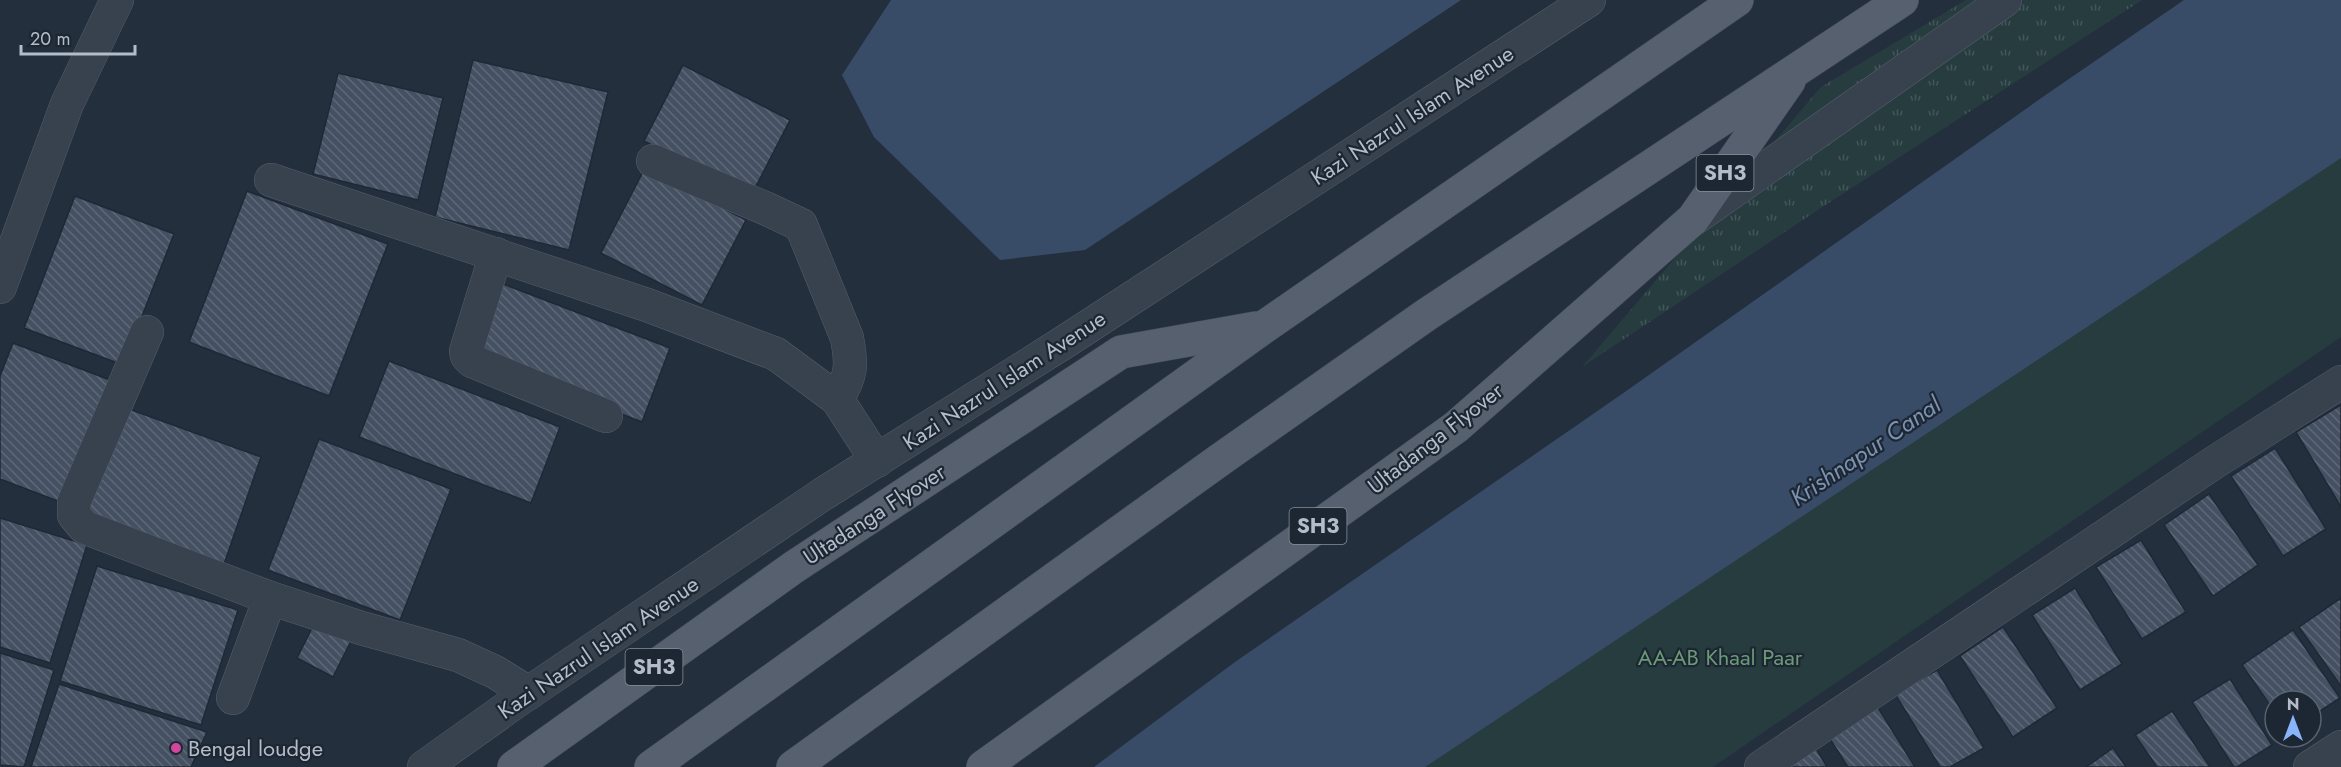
<svg xmlns="http://www.w3.org/2000/svg" width="2341" height="767" font-family="Jost,sans-serif">
  <defs>
    <pattern id="grass-tufts" width="24" height="20" patternUnits="userSpaceOnUse" patternTransform="scale(1.5)"><rect width="24" height="20" fill="#263c3f"/><path d="M3 7l-1-3M5 7V3M7 7l1-3M15 17l-1-3M17 17v-4M19 17l1-3" fill="none" stroke="#435659"/></pattern>
    <pattern id="building-back-hatch" width="6" height="6" patternUnits="userSpaceOnUse" patternTransform="scale(1.5)"><rect width="6" height="6" fill="#455162"/><path d="M-1 5l2 2M0 0l6 6M5-1l2 2" fill="none" stroke="#5d6877"/></pattern>
  </defs>
  <rect width="100%" height="100%" fill="#242f3e"/>
  <polygon fill="url(#grass-tufts)" points="1966,0 2142,0 1824,206 1582,367 1821,87"/>
  <polygon fill="#263c3f" points="2341,133 2341,337 1713,767 1405,767"/>
  <g fill="#394c67">
    <polygon points="891,0 1461,0 1085,250 1000,260 874,137 842,75"/>
    <polygon points="2184,0 2341,0 2341,121 1924,406 1371,767 1094,767 1235,662 1622,394 2047,94"/>
  </g>
  <g fill="none" stroke-linecap="round" stroke-linejoin="round">
    <polyline stroke="#394c67" stroke-width="40" points="1389,767 2341,134"/>
  </g>
  <g fill="url(#building-back-hatch)" stroke="#1f2835" stroke-width="1.5">
    <polygon points="473,60 608,92 569,250 435,217"/>
    <polygon points="683,65 790,120 751,196 644,141"/>
    <polygon points="338,73 443,98 418,200 313,174"/>
    <polygon points="645,168 746,220 702,305 601,253"/>
    <polygon points="247,191 388,244 329,396 189,342"/>
    <polygon points="75,196 174,234 123,365 24,328"/>
    <polygon points="498,282 670,348 642,422 469,355"/>
    <polygon points="13,343 110,380 63,503 0,479 0,376"/>
    <polygon points="389,361 560,427 531,503 359,437"/>
    <polygon points="2341,405 2341,507 2296,432"/>
    <polygon points="129,409 261,457 222,570 84,517"/>
    <polygon points="319,439 451,489 400,620 268,570"/>
    <polygon points="2275,448 2326,529 2283,556 2231,476"/>
    <polygon points="2209,494 2258,565 2213,596 2164,525"/>
    <polygon points="0,518 87,545 50,663 0,647"/>
    <polygon points="2141,540 2186,612 2142,639 2096,567"/>
    <polygon points="97,566 238,610 201,725 60,681"/>
    <polygon points="2075,588 2122,664 2080,690 2032,615"/>
    <polygon points="2341,598 2341,686 2299,627"/>
    <polygon points="315,622 351,641 333,677 297,658"/>
    <polygon points="2003,627 2057,708 2013,737 1960,656"/>
    <polygon points="2293,630 2340,698 2311,717 2311,701 2275,701 2275,712 2242,665"/>
    <polygon points="0,653 54,670 24,767 0,765"/>
    <polygon points="1937,670 1984,748 1950,767 1940,767 1895,694"/>
    <polygon points="2230,679 2272,745 2237,767 2234,767 2192,702"/>
    <polygon points="59,684 207,732 191,767 31,767"/>
    <polygon points="1877,706 1915,767 1848,767 1828,736"/>
    <polygon points="2172,711 2210,767 2157,767 2135,735"/>
    <polygon points="1815,747 1827,767 1781,767"/>
    <polygon points="2113,748 2126,767 2086,767"/>
  </g>
  <g fill="none" stroke-linecap="round" stroke-linejoin="round">
    <defs>
      <g id="minor">
        <path d="M653,161L767,209L801,225L847,338C852,365 852,375 837,399"/>
        <polyline points="271,180 647,305 776,354 837,399 877,461"/>
        <polyline points="1695,218 2005,0"/>
        <polyline points="496,254 466,351 467,356 472,361 606,416"/>
        <polyline points="0,287 67,104 117,0"/>
        <polyline points="147,332 74,502 74,515 84,527 270,598 361,628 458,655 495,672 529,693"/>
        <polyline points="233,698 270,598"/>
        <polyline points="424,767 521,698 823,494 1066,341 1589,0"/>
        <polyline points="1761,767 2215,462 2341,382"/>
        <polyline points="2310,767 2341,747"/>
      </g>
      <g id="major">
        <polyline points="514,767 794,567 1121,352 1256,328"/>
        <polyline points="651,767 1264,327 1737,0"/>
        <polyline points="793,767 1221,459 1426,315 1902,0"/>
        <polyline points="983,767 1456,427 1693,219 1789,81"/>
      </g>
    </defs>
    <use href="#minor" stroke="#565f6c" stroke-width="34"/>
    <use href="#major" stroke="#414a57" stroke-width="34"/>
    <use href="#minor" stroke="#38414e" stroke-width="33"/>
    <use href="#major" stroke="#56606e" stroke-width="33"/>
  </g>
  <circle fill="#d1479c" stroke="#1d2633" stroke-width="2" cx="176" cy="748" r="6"/>
  <g text-anchor="middle" dominant-baseline="central" stroke-width="4.5" stroke-linejoin="round" paint-order="stroke">
    <g fill="#1d2633" stroke="#878f9c" stroke-width="1.5">
      <rect x="1696.5" y="155" width="57" height="36" rx="4.5"/>
      <rect x="1289.5" y="508" width="57" height="36" rx="4.5"/>
      <rect x="625.5" y="649" width="57" height="36" rx="4.5"/>
    </g>
    <g font-size="21" font-weight="bold" fill="#b4bcc9">
      <text x="1725" y="173">SH3</text>
      <text x="1318" y="526">SH3</text>
      <text x="654" y="667">SH3</text>
    </g>
    <g font-size="22" fill="#b4bcc9" stroke="#1d2633">
      <text transform="translate(1412 115) rotate(-33)">Kazi Nazrul Islam Avenue</text>
      <text transform="translate(1004 380) rotate(-33)">Kazi Nazrul Islam Avenue</text>
      <text transform="translate(1435 438) rotate(-38)">Ultadanga Flyover</text>
      <text transform="translate(874 514) rotate(-33)">Ultadanga Flyover</text>
      <text transform="translate(598 647) rotate(-34)">Kazi Nazrul Islam Avenue</text>
    </g>
    <g font-size="22" fill="#6b9a76" stroke="#1d2633">
      <text x="1720" y="657">AA-AB Khaal Paar</text>
    </g>
    <g font-size="22" fill="#b4bcc9" stroke="#1d2633" text-anchor="start">
      <text x="188" y="748">Bengal loudge</text>
    </g>
    <g font-size="24" font-style="italic" fill="#7c92b1" stroke="#1d2633">
      <text transform="translate(1865 451) rotate(-34)">Krishnapur Canal</text>
    </g>
  </g>
  <g transform="translate(2293 719)"><circle r="28" fill="#1d2633" stroke="#59626f" stroke-width="1.5"/>
  <path d="M0-4.5L10 22L0 15L-10 22Z" fill="#8ab4f8"/>
  <text y="-9" font-size="16" font-weight="bold" text-anchor="middle" fill="#b4bcc9">N</text>
  </g>
  <path d="M21 45v9h114v-9" fill="none" stroke="#b4bcc9" stroke-width="3"/>
  <text x="30" y="45" font-size="18" fill="#b4bcc9" stroke="#1d2633" stroke-width="4.5" paint-order="stroke">20 m</text>
</svg>
